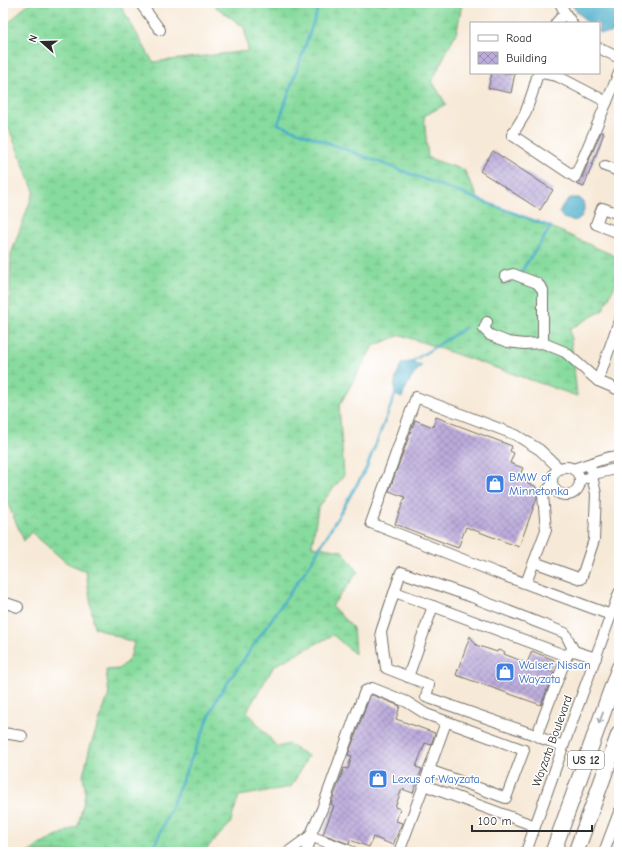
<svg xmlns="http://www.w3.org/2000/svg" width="622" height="855" font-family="'Comic Neue',sans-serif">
  <defs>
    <pattern id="wetland-marsh" width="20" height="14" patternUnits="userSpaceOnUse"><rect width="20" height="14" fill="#87db9e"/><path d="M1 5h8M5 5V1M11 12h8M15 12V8" fill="none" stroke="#75bc88"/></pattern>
    <pattern id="building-cross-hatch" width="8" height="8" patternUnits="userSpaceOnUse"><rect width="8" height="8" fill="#bbabdb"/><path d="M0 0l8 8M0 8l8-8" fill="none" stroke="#988bb2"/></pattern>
  </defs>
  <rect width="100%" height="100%" fill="#fff"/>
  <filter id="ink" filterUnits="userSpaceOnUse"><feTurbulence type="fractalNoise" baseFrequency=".025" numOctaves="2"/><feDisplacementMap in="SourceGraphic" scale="8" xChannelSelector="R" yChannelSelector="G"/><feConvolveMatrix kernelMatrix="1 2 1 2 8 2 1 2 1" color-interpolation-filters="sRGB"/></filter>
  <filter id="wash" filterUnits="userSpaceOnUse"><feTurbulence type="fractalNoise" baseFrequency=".012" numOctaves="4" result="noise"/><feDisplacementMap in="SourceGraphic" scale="16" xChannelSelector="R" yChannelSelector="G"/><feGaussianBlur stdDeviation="0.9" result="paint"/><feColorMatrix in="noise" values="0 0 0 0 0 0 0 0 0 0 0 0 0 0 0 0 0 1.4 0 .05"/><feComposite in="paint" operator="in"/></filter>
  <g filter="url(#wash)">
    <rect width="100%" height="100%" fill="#f7e9d7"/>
    <polygon fill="url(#wetland-marsh)" stroke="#598364" points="28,3 119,3 153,62 248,51 244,27 216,7 214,3 462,3 457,31 432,81 446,104 424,116 428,158 464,170 479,200 551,227 619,258 619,277 603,310 570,329 577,396 401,335 373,346 339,406 344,475 318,508 312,546 342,551 358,572 332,606 353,628 355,654 333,635 274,666 247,711 277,747 288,744 308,756 291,787 239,796 230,824 203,852 30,852 39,845 78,826 85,795 85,787 83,776 90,747 109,694 106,670 119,669 130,658 134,643 94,627 86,571 67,563 31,532 24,541 3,493 3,377 8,370 11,254 34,191 9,129 3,127 3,29"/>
    <g fill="#4bafca" stroke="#3b6d7a">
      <path d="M572,3H619V30C613,33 605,35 599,32V23H587L574,8Z"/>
      <path d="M570,198H579L583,201C586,211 582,223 570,220C568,219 565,219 563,218C563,218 560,213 559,213L562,206Z"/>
      <path d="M411,362L422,365C413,375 406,385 402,398L395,395C393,382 397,374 402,363Z"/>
    </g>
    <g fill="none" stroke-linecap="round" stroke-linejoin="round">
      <g stroke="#4bafca" stroke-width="2.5">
        <polyline points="320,3 278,124 551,227 520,273"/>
        <polyline points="411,362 465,328"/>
        <polyline points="152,852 217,698 312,561 366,469 395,395"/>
      </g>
    </g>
    <g id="blocks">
      <g fill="url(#building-cross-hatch)">
        <polygon points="492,73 515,73 511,93 488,88"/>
        <polygon points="601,132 604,133 584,187 576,184 581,180"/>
        <polygon points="493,151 553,190 540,210 480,171"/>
        <polygon points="436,417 512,446 510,451 514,453 510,463 523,468 520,475 529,478 527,483 535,486 538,491 537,498 519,547 466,527 458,548 395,524 405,497 389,491 415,420 433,427"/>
        <polygon points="470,636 476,645 497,652 498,650 505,652 504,654 527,663 532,651 554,660 549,671 554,672 541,705 456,675"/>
        <polygon points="372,695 400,706 396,719 435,733 431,745 425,743 416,767 422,769 413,793 402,789 395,807 400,809 396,821 402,823 393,845 373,837 369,847 350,840 349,844 323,834 334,806 331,804 344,768 348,769 352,756 348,755 370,696"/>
      </g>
    </g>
  </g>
  <g filter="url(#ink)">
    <use href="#blocks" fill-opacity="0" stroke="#726e67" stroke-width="1"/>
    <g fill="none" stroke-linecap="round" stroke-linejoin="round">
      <defs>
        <g id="minor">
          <polyline points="140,3 160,30"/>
          <polyline points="560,3 565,13 572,23"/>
          <polyline points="556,23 565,13"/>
          <polyline points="599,48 619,58"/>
          <polyline points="538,73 533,91 525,114 512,135 575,177 619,73"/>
          <polyline points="542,73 557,76 607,102"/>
          <polyline points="605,166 619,171"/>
          <polyline points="619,214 602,208 596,224 619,233"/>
          <polyline points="505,276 513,274 537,283 543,290 543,343"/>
          <polyline points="487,322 484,329 490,335 508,342 524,344 543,343 565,352 598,381 619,390"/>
          <polyline points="598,381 619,321"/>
          <circle cx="566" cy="481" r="14"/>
          <polyline points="560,469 540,450 516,435 416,397 371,523 497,573 611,615"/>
          <polyline points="573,469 610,457 619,458"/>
          <polyline points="587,478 598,473 616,469 619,469"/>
          <polyline points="534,562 581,579 594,540 596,494 592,476 590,464"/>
          <polyline points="526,583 546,530 543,495 552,485"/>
          <polyline points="395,592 567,656"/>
          <polyline points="3,602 18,607"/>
          <polyline points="408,677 433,606"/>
          <polyline points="3,733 22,736"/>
          <polyline points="538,736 426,697 429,685 386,668 381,632 401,572 472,597 565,633 574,651"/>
          <polyline points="563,746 541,738 538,736 538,732 566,658 569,653 574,651 596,658"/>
          <polyline points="429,770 446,722"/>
          <polyline points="310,836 353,852"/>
          <polyline points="288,852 310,836 322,809 355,717 365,691 372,688 407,702 426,714 524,750 506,798 429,770 424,785"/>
          <polyline points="306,852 312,836"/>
          <polyline points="399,852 424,785 535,826"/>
          <polyline points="526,852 563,747 619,593"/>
          <polyline points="604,852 619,812"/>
        </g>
        <g id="highway">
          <polyline points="553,852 619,668"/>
          <polyline points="576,852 619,734"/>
        </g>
      </defs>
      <use href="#minor" stroke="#726e67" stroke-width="12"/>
      <use href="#highway" stroke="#726e67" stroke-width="17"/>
      <use href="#minor" stroke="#fff" stroke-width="10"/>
      <use href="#highway" stroke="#fff" stroke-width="15"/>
    </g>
    <defs><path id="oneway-shaft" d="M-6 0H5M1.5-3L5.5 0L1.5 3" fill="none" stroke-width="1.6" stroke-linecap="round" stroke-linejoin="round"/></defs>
    <use stroke="#a0a0a0" href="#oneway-shaft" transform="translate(601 718) rotate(110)"/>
  </g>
  <defs>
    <symbol id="shop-square" viewBox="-11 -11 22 22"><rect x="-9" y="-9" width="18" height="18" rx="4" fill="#3f7fe0" stroke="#fff"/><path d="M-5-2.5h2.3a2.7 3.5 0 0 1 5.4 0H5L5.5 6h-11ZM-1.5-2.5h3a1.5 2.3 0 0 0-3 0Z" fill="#fff"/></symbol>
  </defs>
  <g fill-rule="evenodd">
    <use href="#shop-square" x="484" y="473" width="22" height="22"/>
    <use href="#shop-square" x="494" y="661" width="22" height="22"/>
    <use href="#shop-square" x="367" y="768" width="22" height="22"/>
  </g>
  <g text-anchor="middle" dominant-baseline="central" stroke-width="3" stroke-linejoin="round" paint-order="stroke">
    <rect fill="#fff" stroke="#6b6b6b" stroke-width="1" x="568" y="751" width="36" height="18" rx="3"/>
    <g font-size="11" font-weight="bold" fill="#2b2b2b">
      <text x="586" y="760">US 12</text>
    </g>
    <g font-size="12" fill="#366cbe" stroke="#fff" text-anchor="start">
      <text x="509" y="477">BMW of<tspan x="509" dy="14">Minnetonka</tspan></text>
      <text x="519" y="665">Walser Nissan<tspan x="519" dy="14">Wayzata</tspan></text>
      <text x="392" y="779">Lexus of Wayzata</text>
    </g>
    <g font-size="12" fill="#2b2b2b" stroke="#fff">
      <text transform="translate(552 741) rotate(-70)">Wayzata Boulevard</text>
    </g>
  </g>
  <rect width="622" height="855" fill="none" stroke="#fff" stroke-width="16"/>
  <rect x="470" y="22" width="130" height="52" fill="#ffffff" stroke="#aaaaaa"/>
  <rect x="478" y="35" width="20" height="6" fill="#ffffff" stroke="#aaaaaa"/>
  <text x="506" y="42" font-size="12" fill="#2b2b2b">Road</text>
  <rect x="478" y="52" width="20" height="12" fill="url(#building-cross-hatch)" stroke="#aaaaaa"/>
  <text x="506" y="62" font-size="12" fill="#2b2b2b">Building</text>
  <g transform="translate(42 42) rotate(290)" stroke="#ffffff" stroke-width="3" paint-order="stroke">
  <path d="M0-3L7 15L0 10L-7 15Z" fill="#2b2b2b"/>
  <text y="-6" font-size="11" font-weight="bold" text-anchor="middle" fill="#2b2b2b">N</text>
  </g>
  <path d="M472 825v6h120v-6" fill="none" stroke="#2b2b2b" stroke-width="2"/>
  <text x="478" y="825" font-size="12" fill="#2b2b2b" stroke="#ffffff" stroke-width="3" paint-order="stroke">100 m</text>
</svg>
